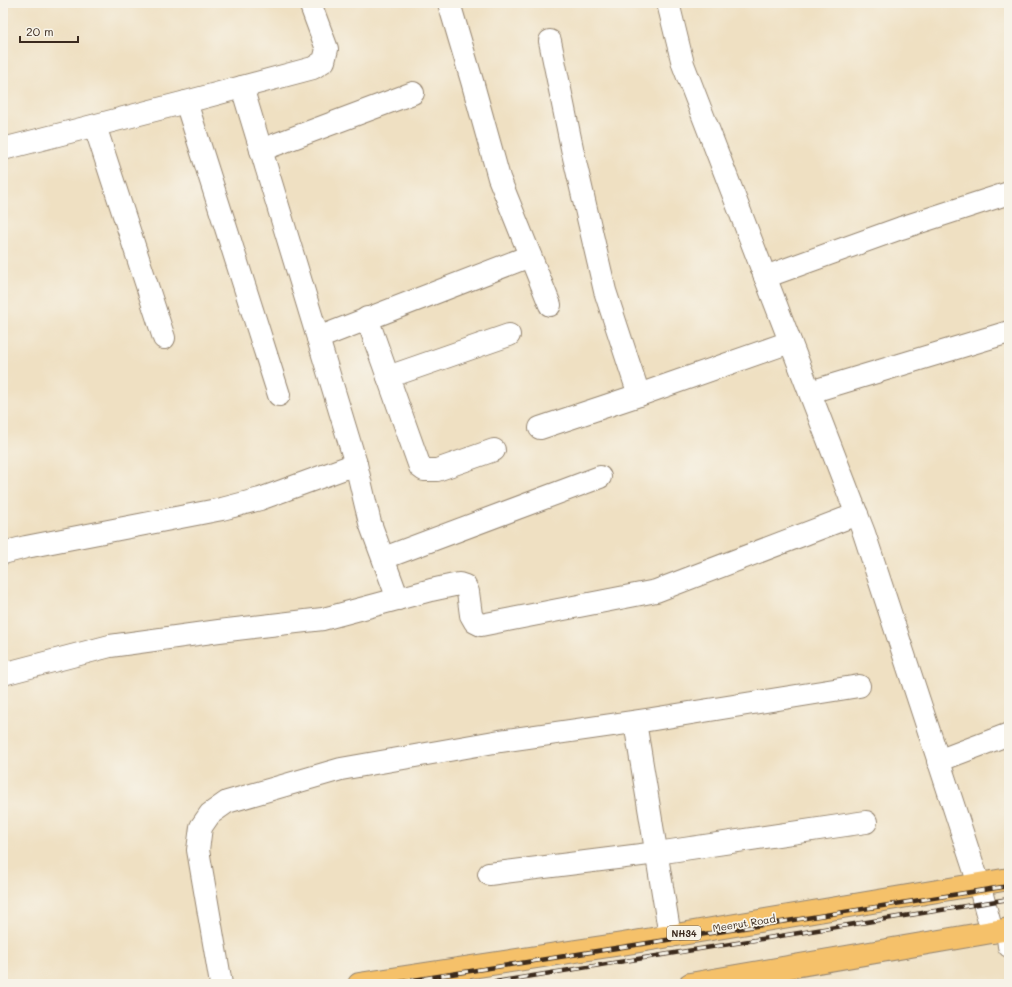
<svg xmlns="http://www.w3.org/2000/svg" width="1012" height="987" font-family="Mali,sans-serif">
  <rect width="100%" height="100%" fill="#f7f3e8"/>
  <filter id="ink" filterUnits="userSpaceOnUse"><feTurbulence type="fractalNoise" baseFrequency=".025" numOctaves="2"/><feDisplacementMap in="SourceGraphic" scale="8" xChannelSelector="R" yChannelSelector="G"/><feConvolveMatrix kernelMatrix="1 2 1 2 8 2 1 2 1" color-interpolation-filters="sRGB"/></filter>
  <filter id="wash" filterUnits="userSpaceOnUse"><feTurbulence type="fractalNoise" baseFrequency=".012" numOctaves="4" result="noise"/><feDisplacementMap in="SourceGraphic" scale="16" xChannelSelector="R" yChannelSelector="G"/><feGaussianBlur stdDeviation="0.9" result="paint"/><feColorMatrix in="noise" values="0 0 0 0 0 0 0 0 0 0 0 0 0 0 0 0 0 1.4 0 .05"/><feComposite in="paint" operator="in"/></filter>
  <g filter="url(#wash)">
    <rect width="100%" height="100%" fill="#efe0c2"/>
  </g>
  <g filter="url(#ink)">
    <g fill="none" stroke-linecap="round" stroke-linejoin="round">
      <defs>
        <g id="minor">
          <polyline points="449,3 472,81 499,178 550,305"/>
          <polyline points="668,3 683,64 864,533 979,884 992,932"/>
          <polyline points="550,41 573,153 605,291 639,395"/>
          <polyline points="242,87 356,464 370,523 398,599"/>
          <polyline points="186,102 279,395"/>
          <polyline points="95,126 164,338"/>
          <polyline points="3,149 186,102 313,68 324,61 327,49 310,3"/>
          <polyline points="261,150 413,93"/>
          <polyline points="765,277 901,228 1009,193"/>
          <polyline points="367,318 420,467 424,470 437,470 494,450"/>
          <polyline points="318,338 530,256"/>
          <polyline points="388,377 509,335"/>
          <polyline points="810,392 1009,332"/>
          <polyline points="540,428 639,395 790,342"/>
          <polyline points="3,553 26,547 222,509 260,499 356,464"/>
          <polyline points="384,558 600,477"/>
          <polyline points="3,674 110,646 219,631 323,619 431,590 459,584 465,586 468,592 471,615 475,622 481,625 656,591 857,514"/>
          <polyline points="635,722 670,936"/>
          <polyline points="938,761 1009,734"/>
          <polyline points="489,874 657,853 866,822"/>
          <polyline points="1007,930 1009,946"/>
          <polyline points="221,984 198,850 201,827 210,814 227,802 341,769 500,741 647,720 859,686"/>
        </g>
        <g id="highway">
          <polyline points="359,984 622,944 1009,879"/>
          <polyline points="690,984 1009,929"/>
        </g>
      </defs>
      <use href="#minor" stroke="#958570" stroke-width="24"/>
      <use href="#highway" stroke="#958570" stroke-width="24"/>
      <use href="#minor" stroke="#fff" stroke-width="22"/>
      <use href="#highway" stroke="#f5c16b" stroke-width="22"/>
      <defs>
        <g id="rail">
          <polyline points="388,984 1009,886"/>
          <polyline points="483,984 1009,899"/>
        </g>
      </defs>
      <use href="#rail" stroke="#3b2a1e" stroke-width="4.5"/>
      <use href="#rail" stroke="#f7f3e8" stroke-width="3" stroke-dasharray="9" stroke-linecap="butt"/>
    </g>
  </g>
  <g text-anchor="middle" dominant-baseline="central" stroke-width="3.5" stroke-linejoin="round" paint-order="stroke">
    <rect fill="#f7f3e8" stroke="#73665b" stroke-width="1" x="667" y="926" width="34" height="14" rx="3"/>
    <g font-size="9" font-weight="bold" fill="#3b2a1e">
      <text x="684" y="933">NH34</text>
    </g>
    <g font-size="10" fill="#3b2a1e" stroke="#f7f3e8">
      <text transform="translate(744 923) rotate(-9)">Meerut Road</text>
    </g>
  </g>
  <rect width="1012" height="987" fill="none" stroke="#f7f3e8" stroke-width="16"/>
  <path d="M20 36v6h58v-6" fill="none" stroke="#3b2a1e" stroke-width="2"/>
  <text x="26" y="36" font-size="12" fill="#3b2a1e" stroke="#f7f3e8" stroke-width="3" paint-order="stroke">20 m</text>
</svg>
